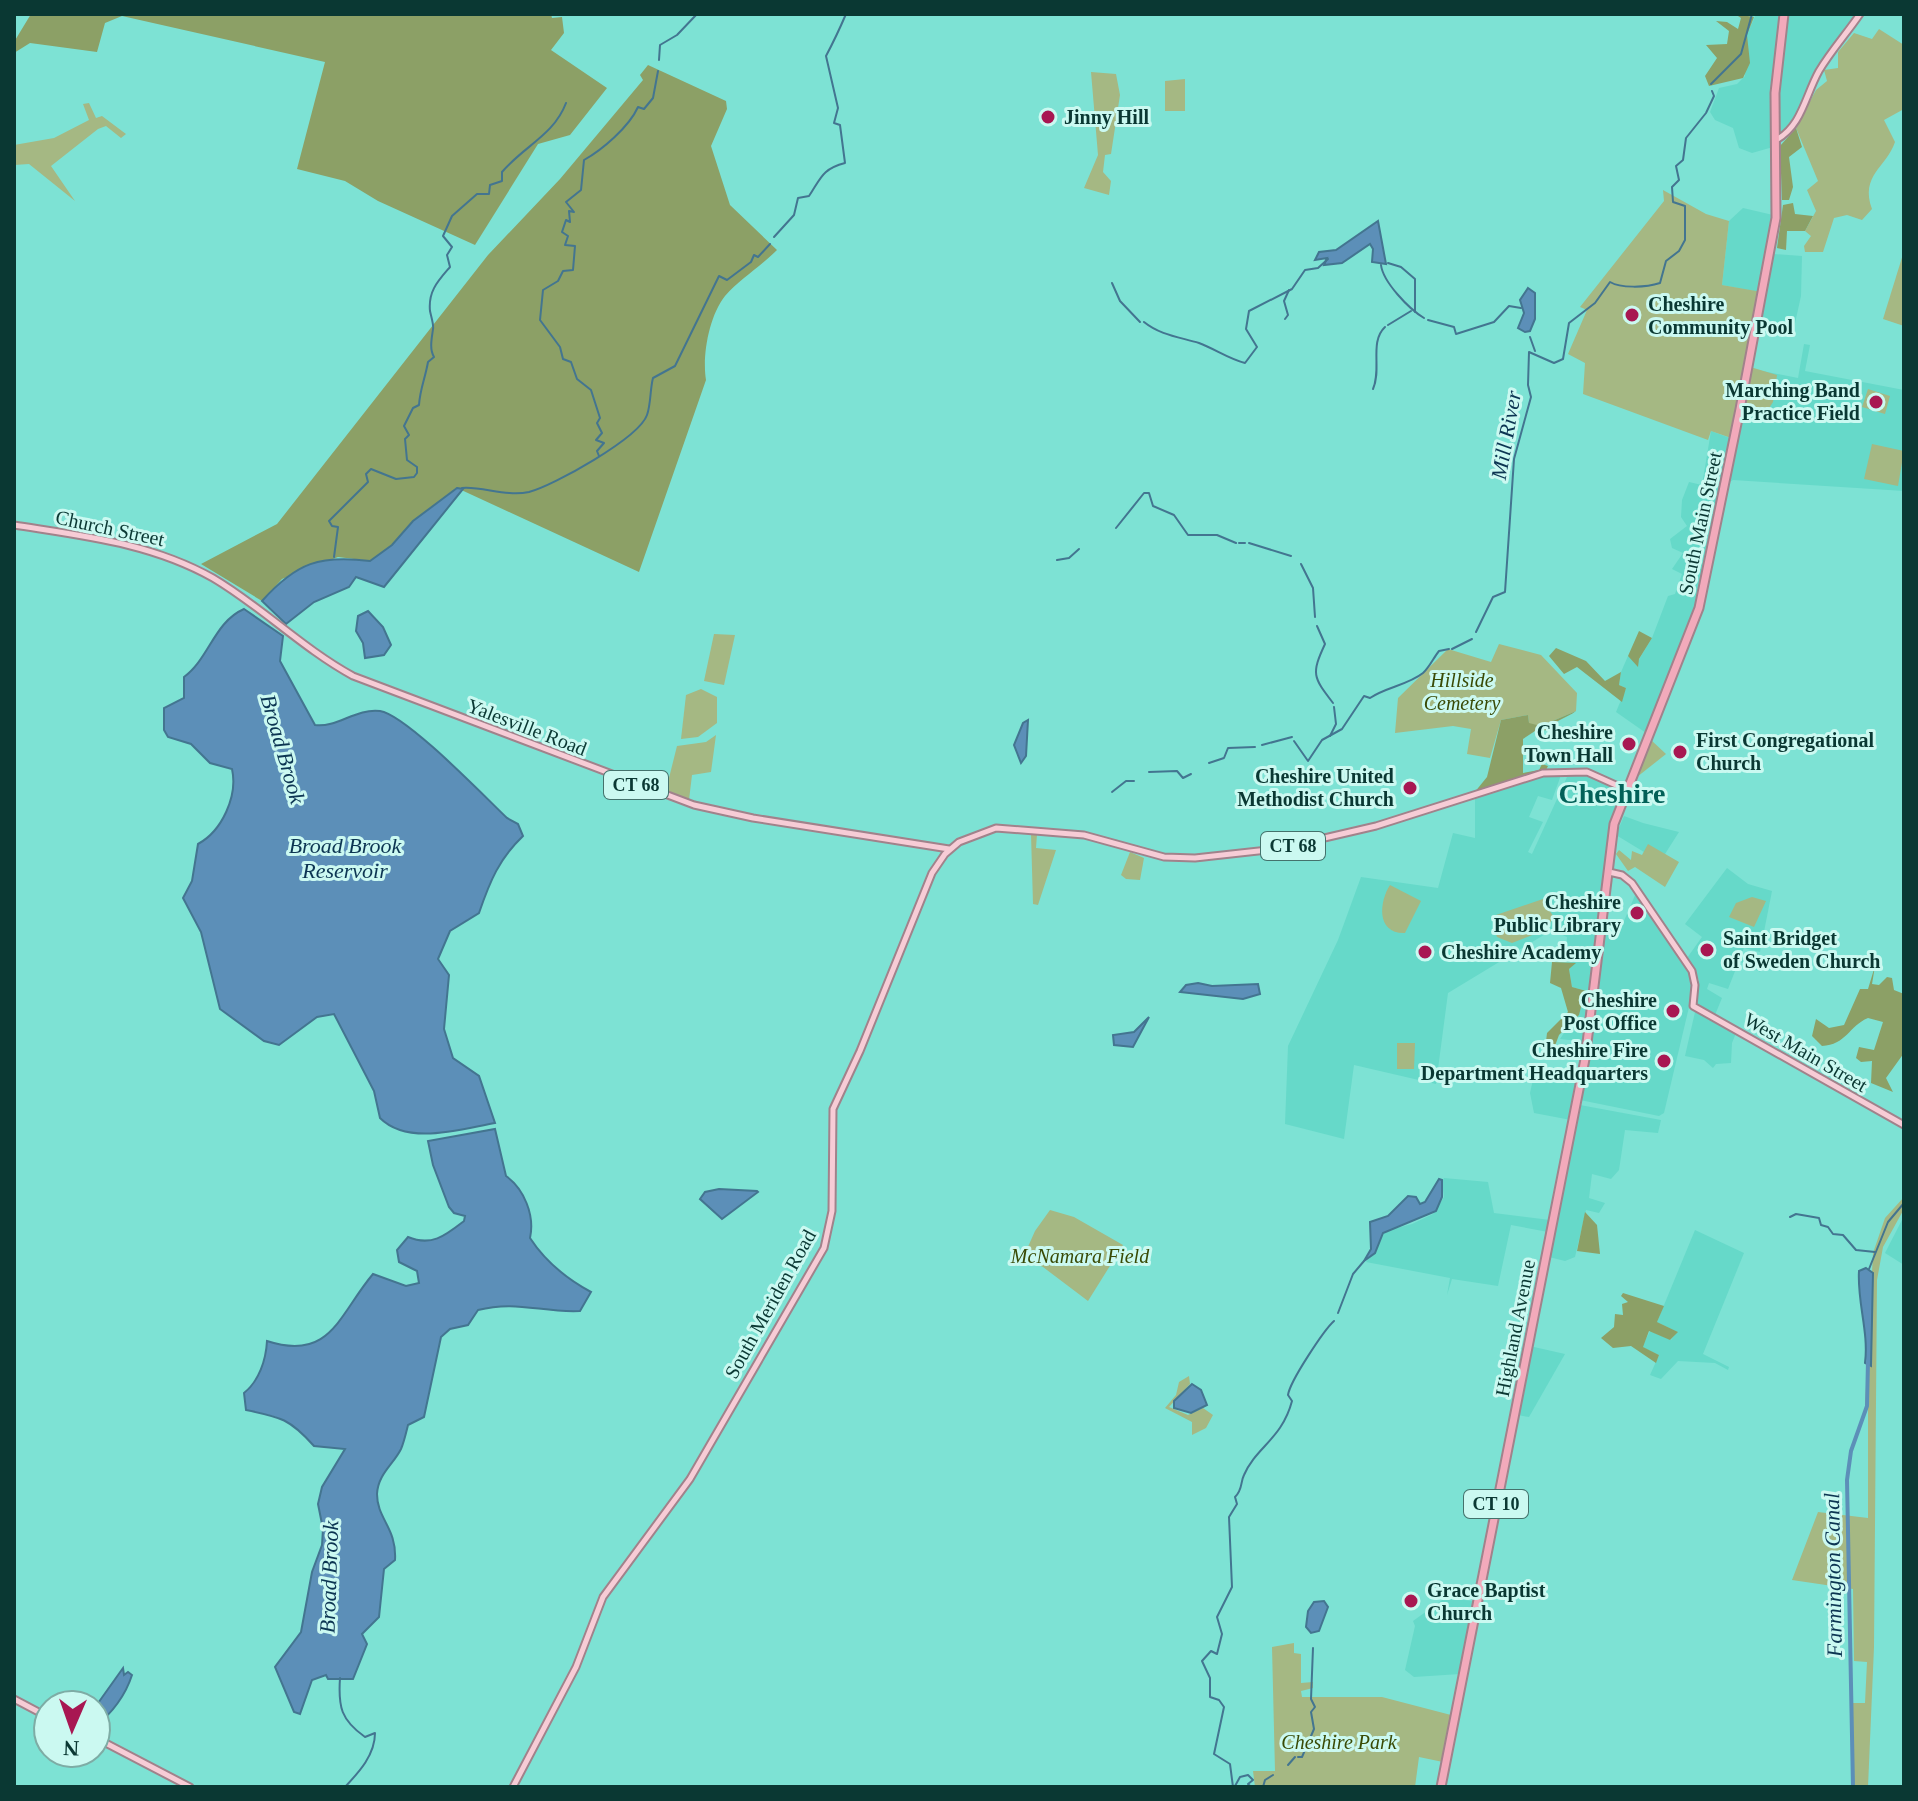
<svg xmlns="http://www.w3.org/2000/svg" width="1918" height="1801" font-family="Georgia,serif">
  <rect width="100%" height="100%" fill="#7de2d4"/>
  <g fill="#66d9c9">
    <polygon points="1756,14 1857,16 1820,66 1800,112 1773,147 1752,153 1739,148 1733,128 1715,120 1710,112 1719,88 1737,84 1745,76 1747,35"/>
    <polygon points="1743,208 1773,215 1759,292 1722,285 1729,221"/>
    <polygon points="1773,254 1802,256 1801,296 1792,337 1757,332"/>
    <polygon points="1804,344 1810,345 1805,371 1904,390 1904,491 1733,480 1720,487 1699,598 1646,733 1616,712 1626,688 1619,685 1621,672 1628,656 1638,661 1652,638 1668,596 1675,594 1682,574 1672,569 1683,553 1672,548 1670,539 1687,526 1681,517 1682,500 1689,482 1702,485 1711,431 1730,438 1735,453 1752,369 1798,378"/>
    <polygon points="1580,773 1603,781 1621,792 1609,835 1590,992 1572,987 1569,969 1575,963 1565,962 1567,937 1552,930 1448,993 1436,1084 1354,1065 1344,1139 1285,1124 1288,1046 1338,940 1361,877 1438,888 1453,833 1475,838 1475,797 1527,779 1561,775 1552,800 1538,796 1529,817 1543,822 1528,852 1532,854 1567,777"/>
    <polygon points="1624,816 1643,823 1679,832 1665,854 1644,852 1616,835"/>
    <polygon points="1727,868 1748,884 1772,891 1760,952 1744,948 1740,957 1763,967 1760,972 1739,961 1728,989 1709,983 1707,989 1722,998 1715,1015 1697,1005 1699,980 1687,958 1702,937 1685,924"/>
    <polygon points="1636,893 1690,972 1694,986 1664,1113 1659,1116 1580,1100 1596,1017 1604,934 1618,935"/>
    <polygon points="1581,1007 1591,1008 1587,1042 1560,1039"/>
    <polygon points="1695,1012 1736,1033 1732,1043 1731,1063 1716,1064 1713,1068 1704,1060 1685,1056"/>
    <polygon points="1534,1075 1578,1084 1571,1120 1534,1113 1530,1093"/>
    <polygon points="1580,1105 1661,1120 1658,1133 1625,1130 1619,1170 1611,1179 1592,1174 1589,1198 1605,1203 1599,1213 1586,1210 1575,1257 1565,1261 1549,1257"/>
    <polygon points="1444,1178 1488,1182 1494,1213 1550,1220 1548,1232 1511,1225 1498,1286 1452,1279 1447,1295 1450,1278 1366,1262 1378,1248 1378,1233 1412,1224 1433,1214 1444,1197 1443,1190 1438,1191"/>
    <polygon points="1904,1216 1904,1265 1885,1253"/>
    <polygon points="1695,1230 1744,1253 1703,1354 1729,1367 1728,1370 1715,1363 1678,1361 1661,1379 1650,1375 1659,1355 1642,1347 1650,1331 1671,1340 1677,1332 1657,1322"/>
    <polygon points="1534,1347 1565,1354 1529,1417 1517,1415 1530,1349"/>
    <polygon points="1445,1598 1474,1601 1460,1674 1414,1677 1405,1670 1415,1626 1413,1621"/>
  </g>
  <g fill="#a5b883">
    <path d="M1879,29L1904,45V109L1884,120L1895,142C1886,168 1860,175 1872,209L1862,220L1847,215L1834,218L1823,252H1805L1804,246L1811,236L1805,231L1816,211L1807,190L1818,181L1796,128L1816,90L1827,81L1824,70L1838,68V52L1854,33L1872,39Z"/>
    <polygon points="1091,72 1116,74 1120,95 1111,154 1105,155 1103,172 1111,181 1109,195 1084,188 1098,155"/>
    <polygon points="1185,79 1185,111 1165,111 1165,81"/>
    <polygon points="89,103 96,118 102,116 126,134 121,138 106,126 98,129 51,166 75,201 29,164 14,165 14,145 54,138 89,120 83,104"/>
    <polygon points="1663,190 1706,214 1729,221 1722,285 1762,292 1747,366 1777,375 1773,402 1766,413 1740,409 1734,439 1711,431 1708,440 1583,394 1585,363 1568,354 1587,310 1580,307 1664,201"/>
    <polygon points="1904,251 1904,326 1883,319"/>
    <polygon points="1868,389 1890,396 1885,414 1862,407"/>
    <polygon points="1872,444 1904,451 1898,486 1864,479"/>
    <polygon points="714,634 735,635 724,685 704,681"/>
    <polygon points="1499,644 1541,655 1577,693 1576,711 1541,726 1529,724 1528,715 1501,720 1490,758 1467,754 1471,729 1453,726 1395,733 1398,698 1448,649 1491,662"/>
    <polygon points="701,689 717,697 717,723 698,737 681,739 686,695"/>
    <polygon points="716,735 711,772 692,775 689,800 666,790 677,746 706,742"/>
    <polygon points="1651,740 1666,754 1637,777 1636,776"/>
    <polygon points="1031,834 1037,834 1036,848 1056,850 1038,905 1033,904"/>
    <polygon points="1648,844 1679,862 1665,887 1635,867 1628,871 1616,854 1619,850 1631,860 1632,851 1642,855"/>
    <polygon points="1130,852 1144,858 1140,880 1126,879 1121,875"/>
    <path d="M1390,885L1421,901L1405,933C1376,934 1379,902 1390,885Z"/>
    <polygon points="1752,897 1766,901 1754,927 1729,917 1736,903"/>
    <polygon points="1543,899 1553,916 1548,929 1512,943 1497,937 1494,929 1496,915"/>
    <polygon points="1397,1043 1415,1043 1414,1069 1397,1069"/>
    <polygon points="1904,1197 1904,1209 1883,1247 1877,1280 1874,1647 1868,1787 1851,1787 1851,1703 1865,1703 1867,1662 1854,1661 1853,1589 1792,1580 1818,1512 1868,1518 1868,1408 1865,1406 1873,1253 1885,1218"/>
    <polygon points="1050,1210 1074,1217 1123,1245 1088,1301 1043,1267 1023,1258 1035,1231"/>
    <polygon points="1189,1376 1190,1384 1169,1407 1188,1415 1203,1408 1213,1415 1206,1428 1192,1435 1192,1422 1165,1408 1176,1395 1179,1382"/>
    <polygon points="1294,1643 1294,1653 1301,1654 1301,1683 1313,1682 1313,1688 1301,1691 1302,1697 1382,1697 1451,1715 1443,1762 1419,1757 1415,1787 1255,1787 1253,1771 1275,1771 1272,1647"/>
  </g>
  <g fill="#8ca066">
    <polygon points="31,14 551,14 552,18 562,17 564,33 551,50 607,88 570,135 538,144 475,245 378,201 345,181 297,169 325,62 122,16 105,23 97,52 30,43 14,53 14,42"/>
    <polygon points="1735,14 1754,17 1747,35 1750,63 1743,78 1709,86 1705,76 1717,58 1706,45 1727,44 1729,31 1716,21 1727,22 1738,29 1741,18"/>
    <path d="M648,65L726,101L727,109L711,146L730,205L777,250C761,266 740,279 725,296C709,316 702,356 706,380L639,572L457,488L413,521L392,545L370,561L338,557L282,579L262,601L201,564L277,524L488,255L560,179L643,80L640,75Z"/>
    <polygon points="1796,128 1802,147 1789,157 1793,187 1789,200 1782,200 1780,146"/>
    <polygon points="1793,203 1795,214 1813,216 1805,231 1787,231 1786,250 1777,248 1783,205"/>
    <polygon points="1639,631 1652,638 1639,659 1638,667 1628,656"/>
    <polygon points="1556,648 1586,661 1605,681 1621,672 1619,685 1626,688 1622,702 1577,667 1564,674 1549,656"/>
    <path d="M1576,711C1567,718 1554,720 1548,730L1535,731L1523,739V773L1539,770L1542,764L1548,766L1546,770L1474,793L1487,777L1501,720L1528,715L1529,723L1541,726Z"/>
    <polygon points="1552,962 1576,963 1569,969 1572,987 1590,992 1590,1008 1581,1007 1579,1015 1559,1035 1553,1051 1545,1050 1547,1033 1568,1012 1561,988 1550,983"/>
    <path d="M1875,966L1872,984L1879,985L1887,977L1892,978L1894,990L1904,994V1053L1886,1078L1893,1092L1871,1083L1872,1061L1861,1062L1856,1058L1859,1047L1874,1050L1883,1022L1868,1018C1849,1026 1846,1045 1822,1046L1812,1036L1816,1019L1829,1028L1844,1025L1860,989H1868Z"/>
    <polygon points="1585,1212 1597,1225 1600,1254 1577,1251"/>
    <polygon points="1623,1293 1664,1306 1657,1322 1678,1332 1670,1340 1649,1331 1643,1347 1659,1355 1656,1363 1631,1346 1613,1348 1601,1338 1614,1327 1615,1314 1623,1315 1622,1304 1628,1302 1621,1296"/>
  </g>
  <g fill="#5c8fb8" stroke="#437590" stroke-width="2">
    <polygon points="1378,221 1386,264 1372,262 1373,249 1370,244 1342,263 1324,265 1327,258 1315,260 1319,252 1336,250"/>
    <polygon points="1528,288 1535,293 1535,319 1530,331 1525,332 1518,328 1524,313 1520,300"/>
    <path d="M457,488L463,489L384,587L356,577L349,587L314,602L286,624L262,601C297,562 320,555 370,561L392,545L413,521Z"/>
    <path d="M244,609L283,636L280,661L315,725C337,728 356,708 380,711C406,715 484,796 507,818L518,824L523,836C499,859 490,881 479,913L450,931L438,959L449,975L444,1029L453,1058L479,1076L495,1123C461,1129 408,1146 380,1118L374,1091L334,1014L317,1017L279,1045L264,1041L220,1009L201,932L183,898L192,881L198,844C222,831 238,796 232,769L210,763L191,744L168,737L164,730V708L184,698V677C209,659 214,622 244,609Z"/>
    <polygon points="368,611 383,627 391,645 384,655 365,658 363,643 356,631 358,616"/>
    <polygon points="1028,720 1026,756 1021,763 1014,745 1023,723"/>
    <polygon points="1198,983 1212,986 1258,984 1260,994 1243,999 1180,992 1186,985"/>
    <polygon points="1149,1017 1133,1047 1114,1045 1113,1035 1134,1032"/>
    <path d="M495,1129L506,1176C524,1189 535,1215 530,1238C545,1261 567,1279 591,1292L580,1311C542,1313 517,1300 478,1310L468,1325L450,1329L441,1337L424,1417L408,1425C406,1433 404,1442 401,1449C393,1465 378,1474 377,1494C377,1519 397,1528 395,1560L384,1569L379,1617L362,1634L367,1644L353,1679H328L326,1675L312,1680L300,1714L294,1712L275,1667L301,1632L312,1572L322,1545L323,1529L318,1504L322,1487L345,1449L314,1446C290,1419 281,1417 246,1410L244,1393C259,1381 266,1360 267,1341C331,1362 339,1314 373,1274L406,1286L419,1283L417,1271L399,1262L397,1250L408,1237C432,1247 446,1235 464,1221L465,1216L454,1213L449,1207L433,1165L428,1141Z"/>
    <polygon points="1439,1179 1442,1180 1442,1197 1436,1211 1383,1233 1375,1253 1364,1261 1371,1249 1370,1222 1388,1216 1408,1196 1416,1197 1420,1204 1425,1202"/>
    <polygon points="719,1189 757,1191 758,1192 722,1219 700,1199 705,1192"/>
    <path d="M1866,1268L1873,1273L1871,1366L1865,1363C1869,1332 1857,1302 1859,1271Z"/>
    <polygon points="1192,1384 1201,1390 1207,1405 1191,1413 1174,1408 1174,1401"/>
    <polygon points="1324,1601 1328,1607 1319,1631 1311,1633 1306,1627 1308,1611 1314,1602"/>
    <path d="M123,1668L124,1675L128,1672L132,1675C126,1694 112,1714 96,1725V1706Z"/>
  </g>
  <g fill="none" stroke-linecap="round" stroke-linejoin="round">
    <g stroke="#437590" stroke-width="2">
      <polyline points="659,60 660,45 677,35 697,14"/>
      <polyline points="1711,84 1741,54 1752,14"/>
      <path d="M774,237L794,215L798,198L809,196C821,178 822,169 845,163L840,125L834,123L838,108L826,56C834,41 840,28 846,14"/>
      <polyline points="1388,263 1401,267 1415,279 1415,312"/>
      <path d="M1381,265C1383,282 1409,309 1424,318"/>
      <polyline points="1112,283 1120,301 1140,322"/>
      <polyline points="1285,319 1288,315 1284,301 1289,290"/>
      <polyline points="1428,320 1454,327 1456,334 1494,322 1509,306 1521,308"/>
      <path d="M1144,322C1160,335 1179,337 1199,343C1215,349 1229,359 1245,363L1257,347L1246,329L1249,311L1292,289L1305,270L1318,268L1328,259"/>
      <polyline points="1388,325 1411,311"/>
      <polyline points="1530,337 1535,351"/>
      <path d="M1373,389C1382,369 1369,342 1385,327"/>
      <path d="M599,456L597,451L604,443L596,440L602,433L597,423L600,418L591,390L577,379L571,362L563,359L560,347L540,320L543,290L558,281L563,271L573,270L575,246L565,245L568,236L562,232L566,220L570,222L569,211L574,212L566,202L581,190L584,160C602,150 629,127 638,107L644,109L653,98L658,71"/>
      <path d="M462,488C482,486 506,497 529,492C553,486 639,438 647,415C651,404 650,389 653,378L675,366L719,276L727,280L751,262L754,255L758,257L770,244"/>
      <polyline points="1116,528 1144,493 1149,493 1153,506 1174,515 1188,535 1217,535 1236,543"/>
      <polyline points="1239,543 1245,543"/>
      <polyline points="1249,543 1291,556"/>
      <path d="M334,557L338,527L332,526L329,521L368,482L366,474L371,469L396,479L414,477L417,473V467L407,460L405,439L409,435L404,426L413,408L419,405C420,389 425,379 428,362L434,357C429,349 432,337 433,329C434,325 431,316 430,311C428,291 438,281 450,267L447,255L452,247L443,236L452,216L477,194H489L490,185L502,181V172C524,146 554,135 566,103"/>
      <polyline points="1057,560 1069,558 1079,549"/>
      <polyline points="1301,564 1313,588 1315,617"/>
      <path d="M1317,626L1325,644C1311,674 1313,677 1333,703"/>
      <path d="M1476,632L1493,597L1505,592L1514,459L1531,397L1528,385L1529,352L1554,363L1563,359L1569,323L1595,303L1610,282C1620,288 1645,288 1660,283L1666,261L1679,251L1685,240V206L1673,202L1672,187L1679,180L1676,166L1683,160L1686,138L1706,113L1714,96L1712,91"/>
      <polyline points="1452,649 1472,639"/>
      <polyline points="1330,736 1336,724 1334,707"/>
      <path d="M1294,741L1308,761L1322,740L1342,729L1364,696L1370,698C1386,687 1408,685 1423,673C1429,668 1434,657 1439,651L1449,649"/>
      <polyline points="1262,745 1292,737"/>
      <polyline points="1209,763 1224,758 1228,748 1255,747"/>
      <polyline points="1149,772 1177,771 1183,778 1191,774"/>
      <polyline points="1112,792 1126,781 1134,781"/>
      <polyline points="1790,1217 1796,1214 1819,1218 1821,1225 1828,1227 1833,1234 1843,1235 1856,1250 1875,1252"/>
      <polyline points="1869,1269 1888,1222 1904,1203"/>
      <polyline points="1338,1313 1353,1274 1364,1261"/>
      <path d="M340,1678C338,1707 341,1720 365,1737L375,1733C375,1755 359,1772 345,1787"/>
      <polyline points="1298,1757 1302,1757 1314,1729 1311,1712 1315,1707 1311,1699 1313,1648"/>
      <polyline points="1288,1765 1295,1757"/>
      <polyline points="1235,1786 1240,1777 1248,1775 1253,1780 1248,1784 1251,1787"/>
      <path d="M1233,1787L1230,1764L1214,1754L1224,1707L1219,1700L1210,1697V1678L1202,1661L1211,1651L1217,1654L1222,1634L1217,1617L1232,1587L1229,1517L1237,1504L1235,1497C1243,1489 1240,1483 1244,1475C1256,1447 1282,1439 1292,1401L1288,1395C1290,1381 1324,1330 1334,1321"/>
      <polyline points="1263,1787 1265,1780 1273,1775"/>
    </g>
    <polyline stroke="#5c8fb8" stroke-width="4" points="1853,1787 1847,1480 1851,1451 1867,1406 1868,1361"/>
    <defs>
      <g id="major">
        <path d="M1776,140C1802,126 1805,96 1819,71C1831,51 1847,33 1860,14"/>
        <path d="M14,525C83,536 151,543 213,578C262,607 302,648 353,676L694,805L753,818L949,849"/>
        <polyline points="1609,872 1622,875 1632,883 1692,971 1695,985 1693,1006 1904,1125"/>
        <polyline points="14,1699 48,1717"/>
        <polyline points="96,1738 190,1787"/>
        <polyline points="513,1787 576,1667 603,1597 690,1479 824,1248 832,1211 833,1109 860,1051 932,873 945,854 959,842 996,828 1084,835 1164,857 1195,858 1277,849 1376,826 1543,773 1587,772 1627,790"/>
      </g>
      <polyline id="highway" points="1441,1787 1585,1059 1614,824 1699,608 1740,409 1776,218 1775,93 1784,14"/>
    </defs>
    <use href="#major" stroke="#a1828b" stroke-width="9"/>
    <use href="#highway" stroke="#a1828b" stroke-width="11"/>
    <use href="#major" stroke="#f7ccd6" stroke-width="5"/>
    <use href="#highway" stroke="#f2aabb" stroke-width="7"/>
  </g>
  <g fill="#a81752" stroke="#cbf9f1" stroke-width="3">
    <circle cx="1048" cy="117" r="8"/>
    <circle cx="1632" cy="315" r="8"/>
    <circle cx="1876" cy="402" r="8"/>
    <circle cx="1629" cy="744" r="8"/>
    <circle cx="1680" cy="752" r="8"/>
    <circle cx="1410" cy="788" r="8"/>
    <circle cx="1637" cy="913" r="8"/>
    <circle cx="1707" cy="950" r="8"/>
    <circle cx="1425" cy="952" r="8"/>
    <circle cx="1673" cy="1011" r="8"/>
    <circle cx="1664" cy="1061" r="8"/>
    <circle cx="1411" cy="1601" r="8"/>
  </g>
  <g text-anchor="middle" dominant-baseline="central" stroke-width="6" stroke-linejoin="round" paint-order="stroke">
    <g fill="#cbf9f1" stroke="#44726c" stroke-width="2">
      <rect x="604" y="771" width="64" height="28" rx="6"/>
      <rect x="1261" y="832" width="64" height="28" rx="6"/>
      <rect x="1464" y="1490" width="64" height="28" rx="6"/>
    </g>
    <g font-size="18" font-weight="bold" fill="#0a3833">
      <text x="636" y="785">CT 68</text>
      <text x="1293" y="846">CT 68</text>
      <text x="1496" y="1504">CT 10</text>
    </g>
    <g font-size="20" font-weight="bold" fill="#0a3833" stroke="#cbf9f1" text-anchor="start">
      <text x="1064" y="117">Jinny Hill</text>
      <text x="1648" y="304">Cheshire<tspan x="1648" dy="23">Community Pool</tspan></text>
      <text x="1860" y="390" text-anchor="end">Marching Band<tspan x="1860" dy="23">Practice Field</tspan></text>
      <text x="1613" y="732" text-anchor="end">Cheshire<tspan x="1613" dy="23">Town Hall</tspan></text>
      <text x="1696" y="740">First Congregational<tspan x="1696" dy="23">Church</tspan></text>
      <text x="1394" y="776" text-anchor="end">Cheshire United<tspan x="1394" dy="23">Methodist Church</tspan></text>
      <text x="1621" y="902" text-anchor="end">Cheshire<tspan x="1621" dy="23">Public Library</tspan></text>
      <text x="1723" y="938">Saint Bridget<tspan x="1723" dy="23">of Sweden Church</tspan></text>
      <text x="1441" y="952">Cheshire Academy</text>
      <text x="1657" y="1000" text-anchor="end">Cheshire<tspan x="1657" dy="23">Post Office</tspan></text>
      <text x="1648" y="1050" text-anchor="end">Cheshire Fire<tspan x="1648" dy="23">Department Headquarters</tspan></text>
      <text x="1427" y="1590">Grace Baptist<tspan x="1427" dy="23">Church</tspan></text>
    </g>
    <g font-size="20" fill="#0a3833" stroke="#cbf9f1">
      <text transform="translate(1700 523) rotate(-78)">South Main Street</text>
      <text transform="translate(110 528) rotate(12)">Church Street</text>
      <text transform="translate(527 727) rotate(21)">Yalesville Road</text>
      <text transform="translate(1806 1052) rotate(30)">West Main Street</text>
      <text transform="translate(770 1304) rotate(-61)">South Meriden Road</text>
      <text transform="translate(1515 1328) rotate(-79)">Highland Avenue</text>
    </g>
    <g font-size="20" font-style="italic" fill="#394a05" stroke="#cbf9f1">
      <text x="1462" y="680">Hillside<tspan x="1462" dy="23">Cemetery</tspan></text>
      <text x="1080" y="1256">McNamara Field</text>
      <text x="1339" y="1742">Cheshire Park</text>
    </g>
    <g font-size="22" font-style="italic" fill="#0c3552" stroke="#cbf9f1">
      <text transform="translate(1506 435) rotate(-80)">Mill River</text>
      <text transform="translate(283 749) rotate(74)">Broad Brook</text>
      <text x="345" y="845">Broad Brook<tspan x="345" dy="25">Reservoir</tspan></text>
      <text transform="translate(1833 1575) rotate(-91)">Farmington Canal</text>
      <text transform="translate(329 1577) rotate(-88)">Broad Brook</text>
    </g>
    <g font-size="28" font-weight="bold" fill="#026158" stroke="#cbf9f1">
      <text x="1612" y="793">Cheshire</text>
    </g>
  </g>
  <rect width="1918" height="1801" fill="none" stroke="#0a3833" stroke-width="32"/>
  <g transform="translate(72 1729) rotate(182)"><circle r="38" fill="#cbf9f1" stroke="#7eaca5" stroke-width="2"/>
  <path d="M0-6L14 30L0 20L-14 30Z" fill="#a81752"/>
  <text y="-12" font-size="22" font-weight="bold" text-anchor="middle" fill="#0a3833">N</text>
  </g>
</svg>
